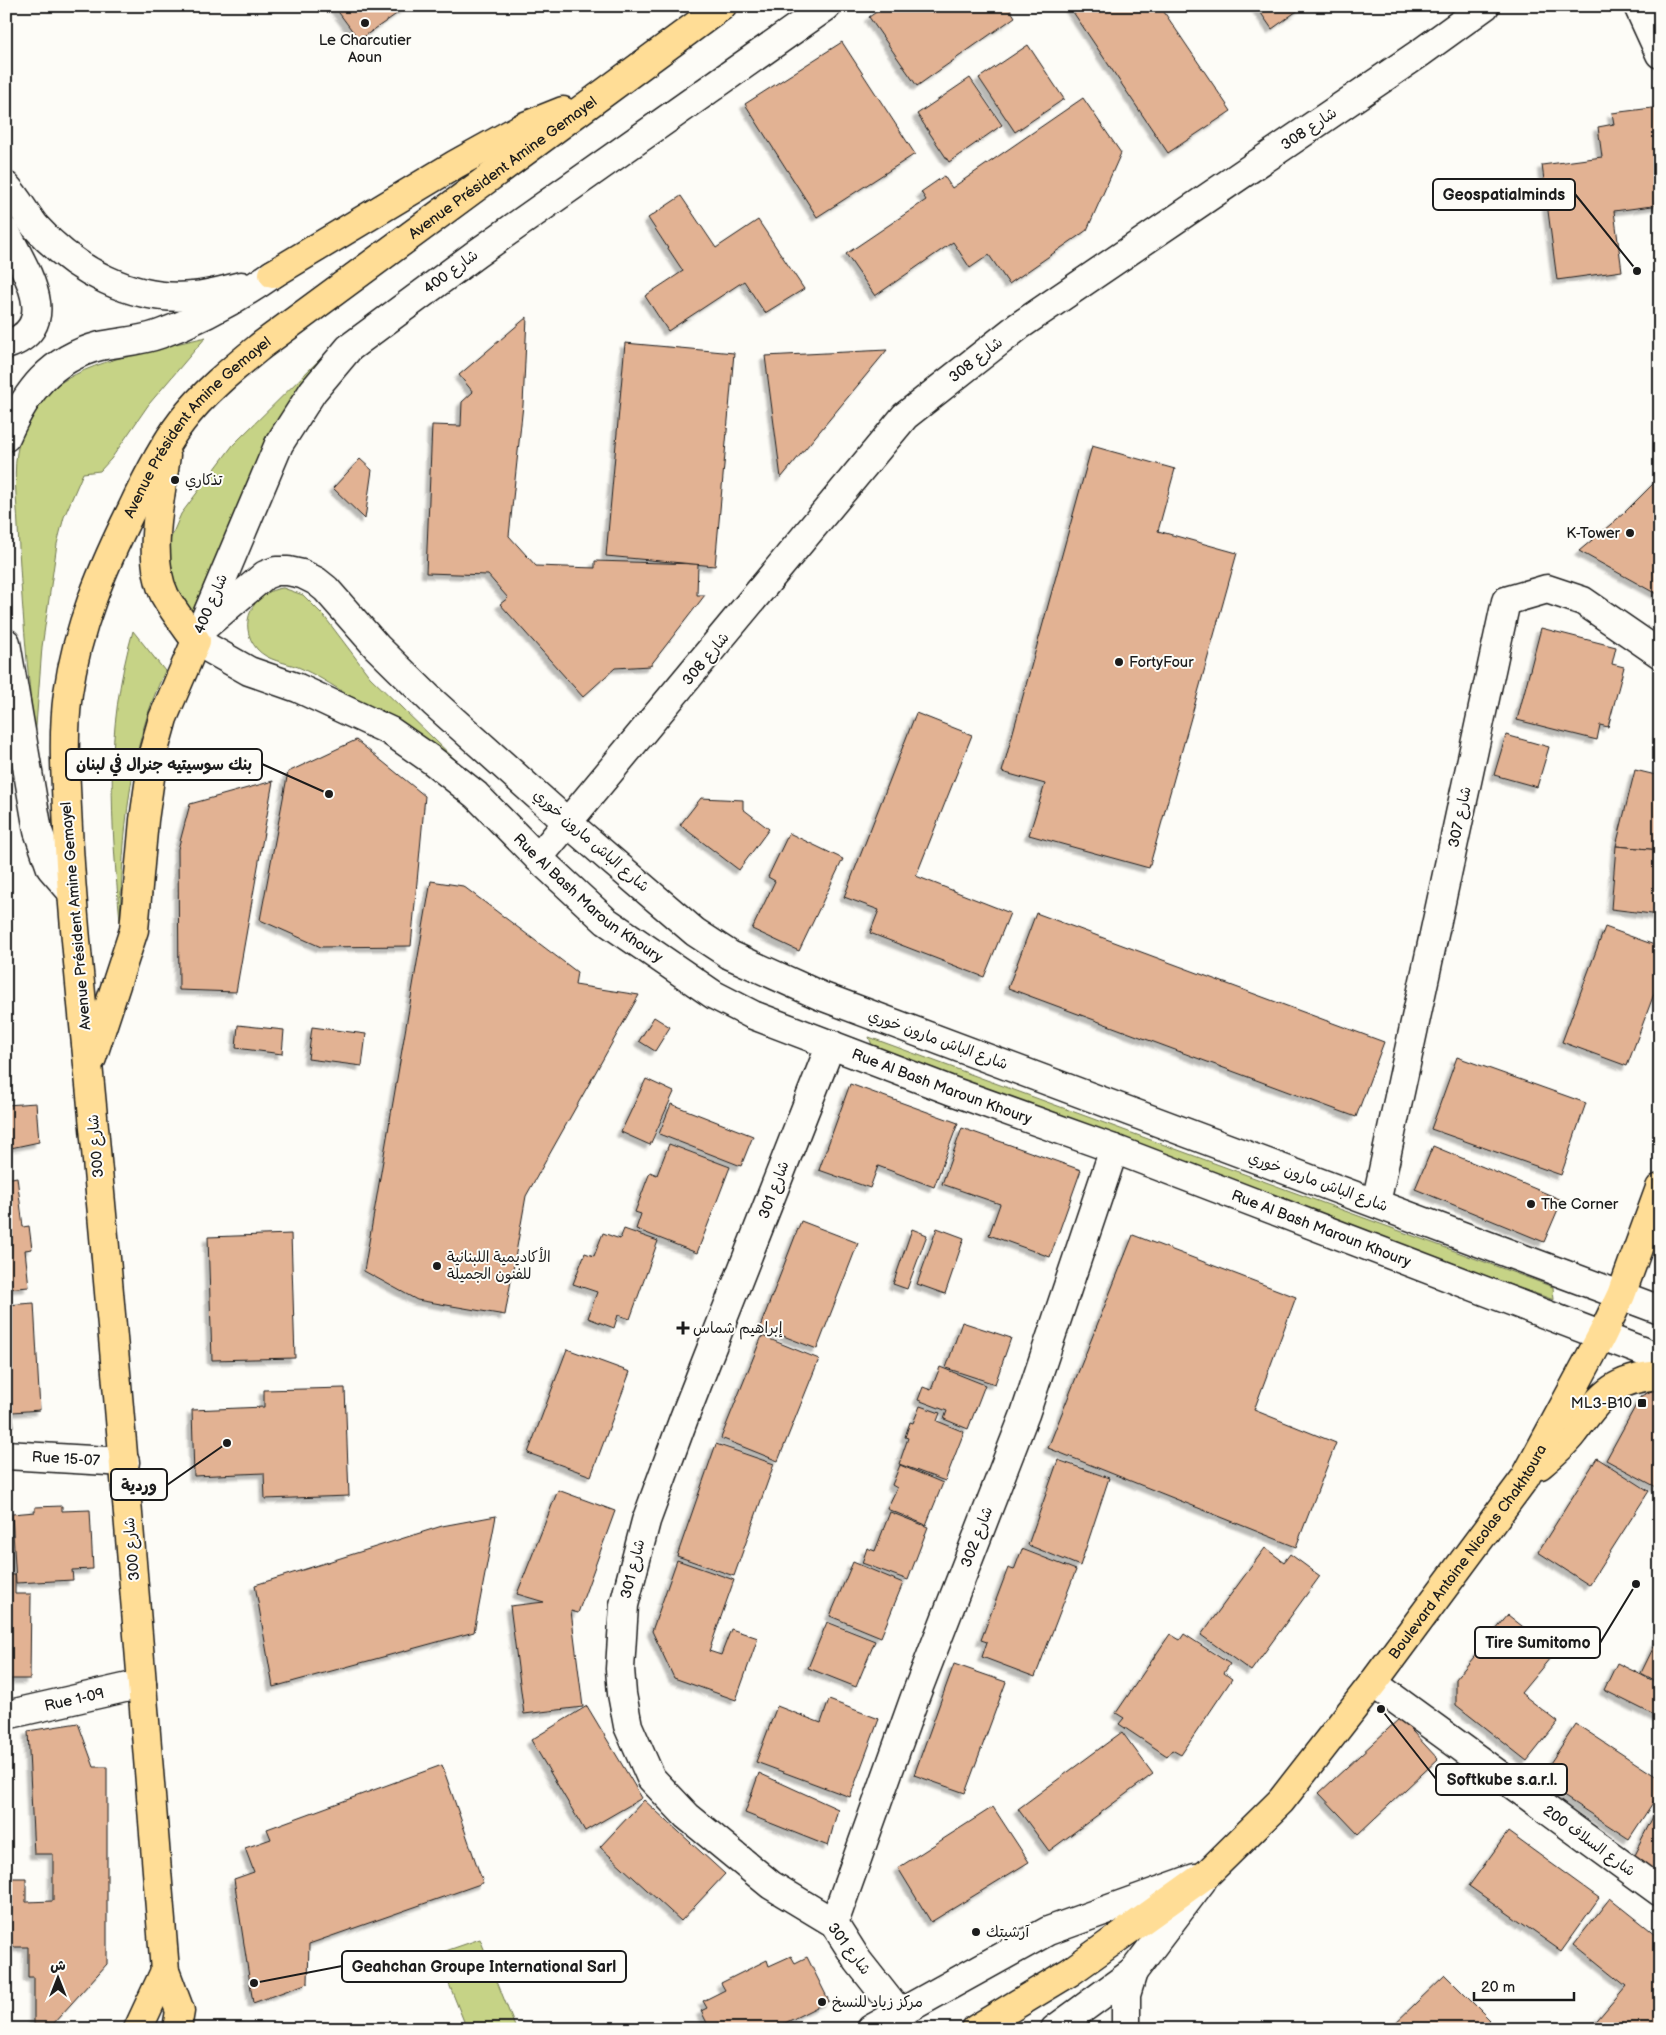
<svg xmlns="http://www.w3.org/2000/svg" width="1666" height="2035" font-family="'Balsamiq Sans','Playpen Sans Arabic',sans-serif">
  <defs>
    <filter id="shadow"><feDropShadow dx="-4.5" dy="4.5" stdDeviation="1" flood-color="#0004"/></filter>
  </defs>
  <rect width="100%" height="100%" fill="#fdfcf7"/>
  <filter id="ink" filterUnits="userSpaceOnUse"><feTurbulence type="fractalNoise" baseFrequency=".02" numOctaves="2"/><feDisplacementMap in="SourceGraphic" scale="10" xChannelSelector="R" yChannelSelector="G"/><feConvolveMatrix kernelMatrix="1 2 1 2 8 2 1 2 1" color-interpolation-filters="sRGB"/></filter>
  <g filter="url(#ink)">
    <g fill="#c6d386" stroke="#717851">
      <path d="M206,337L149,404L111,459L100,471L83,473L64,517L57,544L42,647L35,739C27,668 21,597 18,527C17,500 12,469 19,443C25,424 36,402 52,389C87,360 162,348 206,337Z"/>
      <polygon points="322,357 266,442 188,621 164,554 181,514 233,445"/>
      <path d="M283,588L303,595L324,616L370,677L497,800C449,763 402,725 348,695C332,685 315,674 298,667C284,662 268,661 257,649C236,625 253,591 283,588Z"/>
      <path d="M133,631L165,671C128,749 123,835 120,921C111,820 104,731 133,631Z"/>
      <polygon points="869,1037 1553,1287 1554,1300 878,1062"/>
      <polygon points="480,1939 516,2029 467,2029 437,1954"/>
    </g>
    <g fill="#e2b293" stroke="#1c1c1c" filter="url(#shadow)">
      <polygon points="334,6 408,6 359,40"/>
      <polygon points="885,6 1008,6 1015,17 917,86 869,17"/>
      <polygon points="1069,6 1160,6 1231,111 1168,153"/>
      <polygon points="1256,6 1304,6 1272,29"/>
      <polygon points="842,42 915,154 817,217 745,104"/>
      <polygon points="1028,45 1064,99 1015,132 979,78"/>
      <polygon points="970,78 1002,125 949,162 917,114"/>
      <polygon points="1083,98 1121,153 1087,230 1009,284 989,255 970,268 953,242 875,296 846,254 926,200 921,192 944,176 952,188"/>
      <polygon points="1660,107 1660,140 1656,140 1660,169 1660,205 1614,211 1622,271 1557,280 1542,165 1602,157 1598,127 1614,124 1612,113"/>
      <polygon points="681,196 716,248 758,220 804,289 765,313 744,281 668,331 645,296 683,271 648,218"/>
      <polygon points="527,317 523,405 509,536 536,566 595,568 595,561 698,564 697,595 705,595 650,666 615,668 583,697 500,604 508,598 488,575 426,573 432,425 461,426 462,402 473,392 459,375"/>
      <polygon points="625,343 734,353 715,566 606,556"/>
      <polygon points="887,350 781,478 765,356"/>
      <polygon points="1092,446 1175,469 1158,531 1237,553 1149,868 1029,835 1045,784 1002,772"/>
      <polygon points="360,459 372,470 365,519 333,488"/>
      <polygon points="1660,477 1660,596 1579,551 1623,514"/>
      <polygon points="1541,628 1616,647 1612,664 1624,667 1608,727 1600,725 1597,740 1517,720"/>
      <polygon points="916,713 972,735 916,876 1010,913 984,977 870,933 879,910 844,897"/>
      <polygon points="1506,735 1549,747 1537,787 1494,775"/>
      <polygon points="356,740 425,796 411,946 321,947 260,920 288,772"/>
      <polygon points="1635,770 1660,776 1660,850 1616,846"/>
      <polygon points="273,781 236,992 179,990 178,849 190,804"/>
      <polygon points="701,798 743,800 743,809 769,829 739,870 680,825"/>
      <polygon points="789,833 843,859 799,951 752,929 775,881 768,877"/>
      <polygon points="1616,846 1660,850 1660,915 1611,909"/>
      <polygon points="431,881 463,886 577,972 575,985 639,995 526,1196 505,1315 417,1300 364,1271"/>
      <polygon points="1036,913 1384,1042 1356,1117 1008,988"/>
      <polygon points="1605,927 1660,947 1660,978 1627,1066 1562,1042"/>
      <polygon points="654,1017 670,1027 655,1051 639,1041"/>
      <polygon points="238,1025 284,1030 282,1054 236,1048"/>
      <polygon points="312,1027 366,1034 362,1066 308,1059"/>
      <polygon points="1457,1057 1586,1103 1561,1175 1431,1129"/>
      <polygon points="646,1079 674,1092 650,1145 621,1132"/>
      <polygon points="850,1084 958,1123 934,1187 878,1166 870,1188 819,1170"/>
      <polygon points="36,1103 39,1142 6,1149 6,1105"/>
      <polygon points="671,1104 753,1136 741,1166 659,1134"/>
      <polygon points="962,1128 1081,1170 1050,1257 989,1235 1000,1204 942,1184"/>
      <polygon points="669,1144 730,1167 697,1253 636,1229 641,1214 635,1212 650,1172 657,1175"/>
      <polygon points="1433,1146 1562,1200 1544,1242 1415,1189"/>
      <polygon points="17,1177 23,1227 29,1226 32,1249 25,1250 29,1287 6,1289 6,1179"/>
      <polygon points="801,1221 858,1243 817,1349 760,1327"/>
      <polygon points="937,1228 964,1238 945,1294 917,1284"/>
      <polygon points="624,1229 658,1241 630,1319 618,1315 614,1328 588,1318 597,1292 573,1284 585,1253 594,1256 603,1233 620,1239"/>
      <polygon points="912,1229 927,1235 907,1289 893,1284"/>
      <polygon points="291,1234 295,1358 212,1360 208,1237"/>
      <polygon points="1133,1235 1296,1297 1254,1410 1336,1443 1296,1547 1048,1448"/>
      <polygon points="34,1303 40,1410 13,1412 14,1426 6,1426 6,1305"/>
      <polygon points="962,1322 1011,1338 995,1384 946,1368"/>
      <polygon points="762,1336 819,1359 778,1461 721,1438"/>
      <polygon points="567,1349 630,1372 591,1476 528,1453"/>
      <polygon points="940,1367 985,1385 968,1429 944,1419 947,1411 918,1400 923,1387 931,1390"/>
      <polygon points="1660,1387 1660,1489 1606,1460 1641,1396"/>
      <polygon points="345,1388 349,1496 265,1499 264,1473 194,1476 192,1410 264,1407 264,1390"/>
      <polygon points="920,1406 940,1413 937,1421 964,1432 945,1481 899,1464 908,1438 905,1437 910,1422 913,1423"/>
      <polygon points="716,1444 774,1464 734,1576 677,1556"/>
      <polygon points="1597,1458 1649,1491 1589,1585 1538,1552"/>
      <polygon points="1058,1460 1109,1478 1080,1566 1028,1545"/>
      <polygon points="900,1465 943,1483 926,1525 887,1509 897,1488 892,1485"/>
      <polygon points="558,1490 615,1511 578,1613 571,1611 583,1707 524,1714 510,1606 544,1602 517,1594"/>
      <polygon points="62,1506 62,1511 90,1510 93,1569 72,1570 73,1580 16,1583 12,1514 35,1512 35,1507"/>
      <polygon points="890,1512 928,1527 908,1580 862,1563 867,1548 875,1551"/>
      <polygon points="496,1516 474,1632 273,1687 255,1585 442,1526"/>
      <polygon points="1265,1548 1284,1562 1290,1554 1320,1576 1251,1671 1201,1635"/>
      <polygon points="1022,1549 1076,1570 1035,1677 982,1657 987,1642 981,1640 1008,1568 1014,1570"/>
      <polygon points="677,1560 734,1580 709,1651 721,1655 731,1629 758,1638 736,1700 674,1678 652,1631"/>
      <polygon points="853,1562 903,1583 881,1637 830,1616"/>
      <polygon points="6,1575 15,1575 15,1594 31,1594 30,1679 8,1679 8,1687"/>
      <polygon points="1508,1615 1555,1652 1521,1693 1558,1722 1527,1761 1456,1705 1456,1679"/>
      <polygon points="827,1622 875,1641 856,1687 808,1668"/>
      <polygon points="1170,1634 1180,1640 1184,1634 1230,1664 1224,1673 1232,1679 1181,1755 1172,1750 1167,1756 1119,1724 1124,1718 1116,1713"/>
      <polygon points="1660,1634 1660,1683 1641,1673"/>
      <polygon points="1617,1663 1660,1684 1660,1718 1604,1690"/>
      <polygon points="954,1664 1006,1682 965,1793 914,1775"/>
      <polygon points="829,1700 879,1719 850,1797 756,1762 777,1706 821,1723"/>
      <polygon points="587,1706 642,1798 585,1831 531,1740"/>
      <polygon points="1400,1718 1438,1759 1358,1834 1319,1793"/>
      <polygon points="78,1723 94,1767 107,1767 107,1964 53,2024 34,2024 34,1977 28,1977 28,1947 6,1947 6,1878 26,1878 26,1902 53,1901 53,1854 34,1854 28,1731"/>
      <polygon points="1576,1724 1660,1779 1660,1792 1629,1839 1539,1780"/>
      <polygon points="1122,1732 1153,1774 1049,1851 1018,1809"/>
      <polygon points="442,1765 483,1883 309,1944 308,1983 253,2003 234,1879 254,1872 245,1848 271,1839 267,1829"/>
      <polygon points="759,1773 838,1809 828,1846 745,1813"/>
      <polygon points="644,1800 725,1874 681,1921 600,1847"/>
      <polygon points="1660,1803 1660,1879 1629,1864"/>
      <polygon points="993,1807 1029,1862 931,1922 898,1868"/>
      <polygon points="1508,1832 1599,1898 1561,1951 1469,1886"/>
      <polygon points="1610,1898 1660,1938 1660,2029 1597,2029 1593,2025 1626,1986 1574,1944"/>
      <polygon points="791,1956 795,1963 807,1957 829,2001 773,2029 710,2029 701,2011 707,2008 703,2001 725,1990 721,1983 767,1960 769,1966"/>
      <polygon points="1445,1975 1490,2020 1480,2029 1389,2029"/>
    </g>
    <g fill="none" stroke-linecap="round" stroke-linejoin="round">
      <defs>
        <g id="street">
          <polyline points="831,1044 684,1418 646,1521 624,1605 620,1669 622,1694 628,1726 651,1778 687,1816 771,1885 834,1923 858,1961 899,2013"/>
          <polyline points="1376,1203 1506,601 1547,589 1583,601 1660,654"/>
          <path id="s1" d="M6,1455L125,1462"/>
          <polyline points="1373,1683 1660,1892"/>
          <path id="s2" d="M6,1715L142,1684"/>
          <polyline points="834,1923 915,1697 1025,1414 1114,1149"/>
        </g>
        <g id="secondary">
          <path id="s3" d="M827,6L476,254L349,348L313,391L279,444L196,641L249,671L298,688L390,731L433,761L476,795L538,858L606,921L714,995L753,1015L952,1091L1114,1149L1660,1358"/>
          <polyline points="1638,6 1660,54"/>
          <path d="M6,186C17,198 25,213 35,226C74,270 133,302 193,296C209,295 225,290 241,286"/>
          <path d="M6,232C23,267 65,326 6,345"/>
          <path d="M6,437C26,392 50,359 100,346C120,342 141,341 160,334C201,319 237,299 273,274"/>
          <polyline points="204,627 265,575 276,571 288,571 302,574 316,581 326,589 377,647 434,703 568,823 695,932 730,955 821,996 1660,1310"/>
          <polyline points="6,643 38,831 51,868 71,891"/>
          <polyline points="538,858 905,416 1019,326 1420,53 1485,6"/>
          <polyline points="871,2029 1048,1931 1195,1878"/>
          <polyline points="1055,2029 1133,1972 1202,1881"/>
          <polyline points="1126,2029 1126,1995 1133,1972"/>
        </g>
        <g id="highway">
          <polyline points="273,274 456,164 523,127 563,111"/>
          <path d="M92,1058L134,930L144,820L154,750L163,718L196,641C186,627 174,612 165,596C146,558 161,497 166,455"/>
          <path d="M1540,1465C1552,1455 1564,1445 1573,1433C1601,1397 1610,1379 1660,1375"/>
          <polyline points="138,2029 165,1971"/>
          <path id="s4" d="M177,2029L180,2011L165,1971C143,1697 122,1423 96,1150C87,1043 73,936 68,829C66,783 62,738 68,693C77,628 103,567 132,509C146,479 162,447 182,421C204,392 234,368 262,345L722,6"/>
          <path id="s5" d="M976,2029L1070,1972L1208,1873L1281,1801L1373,1683L1525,1478L1602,1335L1621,1295L1660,1188"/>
        </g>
      </defs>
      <use href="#street" stroke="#1c1c1c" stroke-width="31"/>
      <use href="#secondary" stroke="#1c1c1c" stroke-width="31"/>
      <use href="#highway" stroke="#1c1c1c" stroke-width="31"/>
      <use href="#street" stroke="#fdfcf7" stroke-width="28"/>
      <use href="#secondary" stroke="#fdfcf7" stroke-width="28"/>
      <use href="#highway" stroke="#ffdd96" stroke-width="28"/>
    </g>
  </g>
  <g fill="#1c1c1c" stroke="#fdfcf7" stroke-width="2">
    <circle cx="365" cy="23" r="5"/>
    <circle cx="175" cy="480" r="5"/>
    <circle cx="1630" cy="533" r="5"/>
    <circle cx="1119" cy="662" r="5"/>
    <circle cx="1531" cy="1204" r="5"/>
    <circle cx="437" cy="1266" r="5"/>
    <path d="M680.5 1320.5h5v5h5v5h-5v5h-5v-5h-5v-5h5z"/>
    <rect x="1637" y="1398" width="10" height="10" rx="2.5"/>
    <circle cx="976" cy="1932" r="5"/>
    <circle cx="822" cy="2002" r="5"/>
  </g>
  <g text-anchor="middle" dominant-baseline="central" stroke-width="4" stroke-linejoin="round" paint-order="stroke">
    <g font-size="15" fill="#1c1c1c" stroke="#fdfcf7" text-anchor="start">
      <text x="365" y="40" text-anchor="middle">Le Charcutier<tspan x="365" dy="17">Aoun</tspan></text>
      <text x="185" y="480">تذكاري</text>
      <text x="1620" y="533" text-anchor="end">K-Tower</text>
      <text x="1129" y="662">FortyFour</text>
      <text x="1541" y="1204">The Corner</text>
      <text x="447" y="1257">الأكاديمية اللبنانية<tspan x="447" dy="17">للفنون الجميلة</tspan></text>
      <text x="693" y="1328">إبراهيم شماس</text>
      <text x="1632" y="1403" text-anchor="end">ML3-B10</text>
      <text x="986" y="1932">آرشيتك</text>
      <text x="832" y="2002">مركز زياد للنسخ</text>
    </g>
    <g font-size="15" fill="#1c1c1c" stroke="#fdfcf7">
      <text transform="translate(1309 129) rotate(-34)">شارع 308</text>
      <text stroke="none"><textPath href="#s4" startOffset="2050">Avenue Président Amine Gemayel</textPath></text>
      <text transform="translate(451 272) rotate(-36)">شارع 400</text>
      <text transform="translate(976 360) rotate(-38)">شارع 308</text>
      <text stroke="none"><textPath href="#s4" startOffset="1645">Avenue Président Amine Gemayel</textPath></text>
      <text transform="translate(211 604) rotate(-67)">شارع 400</text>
      <text transform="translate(706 659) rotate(-50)">شارع 308</text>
      <text transform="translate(1460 817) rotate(-78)">شارع 307</text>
      <text transform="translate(591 841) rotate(41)">شارع الباش مارون خوري</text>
      <text stroke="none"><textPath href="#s3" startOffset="1395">Rue Al Bash Maroun Khoury</textPath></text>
      <text transform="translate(76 916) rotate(-95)">Avenue Président Amine Gemayel</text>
      <text transform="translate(938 1040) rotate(20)">شارع الباش مارون خوري</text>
      <text stroke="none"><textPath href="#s3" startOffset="1800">Rue Al Bash Maroun Khoury</textPath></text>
      <text transform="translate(96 1146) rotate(-95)">شارع 300</text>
      <text transform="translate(1318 1182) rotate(20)">شارع الباش مارون خوري</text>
      <text transform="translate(774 1190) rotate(-69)">شارع 301</text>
      <text stroke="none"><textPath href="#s3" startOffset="2205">Rue Al Bash Maroun Khoury</textPath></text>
      <text stroke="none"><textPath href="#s1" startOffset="60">Rue 15-07</textPath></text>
      <text transform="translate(977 1537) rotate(-69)">شارع 302</text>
      <text transform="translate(132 1549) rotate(-95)">شارع 300</text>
      <text stroke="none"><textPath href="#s5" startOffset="694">Boulevard Antoine Nicolas Chakhtoura</textPath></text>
      <text transform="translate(633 1569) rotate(-76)">شارع 301</text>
      <text stroke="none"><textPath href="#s2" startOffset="70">Rue 1-09</textPath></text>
      <text transform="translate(1589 1841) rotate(36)">200 شارع السلاف</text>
      <text transform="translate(849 1949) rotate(53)">شارع 301</text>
    </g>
  </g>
  <path fill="none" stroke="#1c1c1c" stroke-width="2" d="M1637 271L1575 194M329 794L262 764M227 1443L167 1485M1636 1584L1600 1643M1381 1709L1436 1779M254 1983L342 1966"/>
  <g fill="#1c1c1c" stroke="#fdfcf7" stroke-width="2">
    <circle cx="1637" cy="271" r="5"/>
    <circle cx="329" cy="794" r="5"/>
    <circle cx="227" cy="1443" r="5"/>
    <circle cx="1636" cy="1584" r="5"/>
    <circle cx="1381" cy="1709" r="5"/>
    <circle cx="254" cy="1983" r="5"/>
  </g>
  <g fill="#fdfcf7" stroke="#1c1c1c" stroke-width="2">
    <rect x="1433" y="179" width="142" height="31" rx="5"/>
    <rect x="66" y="749" width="196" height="31" rx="5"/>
    <rect x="111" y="1469" width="56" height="31" rx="5"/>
    <rect x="1475" y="1627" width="125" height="31" rx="5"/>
    <rect x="1436" y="1764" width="131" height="31" rx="5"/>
    <rect x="342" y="1951" width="284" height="31" rx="5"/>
  </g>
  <g font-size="16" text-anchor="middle" font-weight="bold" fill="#1c1c1c">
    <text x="1504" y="200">Geospatialminds</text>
    <text x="164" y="770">بنك سوسيتيه جنرال في لبنان</text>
    <text x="139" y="1491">وردية</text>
    <text x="1538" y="1648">Tire Sumitomo</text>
    <text x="1502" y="1785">Softkube s.a.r.l.</text>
    <text x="484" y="1972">Geahchan Groupe International Sarl</text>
  </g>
  <rect width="1666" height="2035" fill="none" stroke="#fdfcf7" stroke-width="25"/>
  <rect x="12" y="12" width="1641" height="2010" fill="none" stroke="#1c1c1c" stroke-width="2" filter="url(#ink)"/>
  <g transform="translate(58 1978)" stroke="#fdfcf7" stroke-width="4" paint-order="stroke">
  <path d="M0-4L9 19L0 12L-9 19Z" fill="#1c1c1c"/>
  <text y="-8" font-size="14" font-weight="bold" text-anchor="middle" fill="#1c1c1c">ش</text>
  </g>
  <path d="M1474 1992v8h100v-8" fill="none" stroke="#1c1c1c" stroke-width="2.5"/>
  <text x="1481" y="1992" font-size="15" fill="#1c1c1c" stroke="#fdfcf7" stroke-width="4" paint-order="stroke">20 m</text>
</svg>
